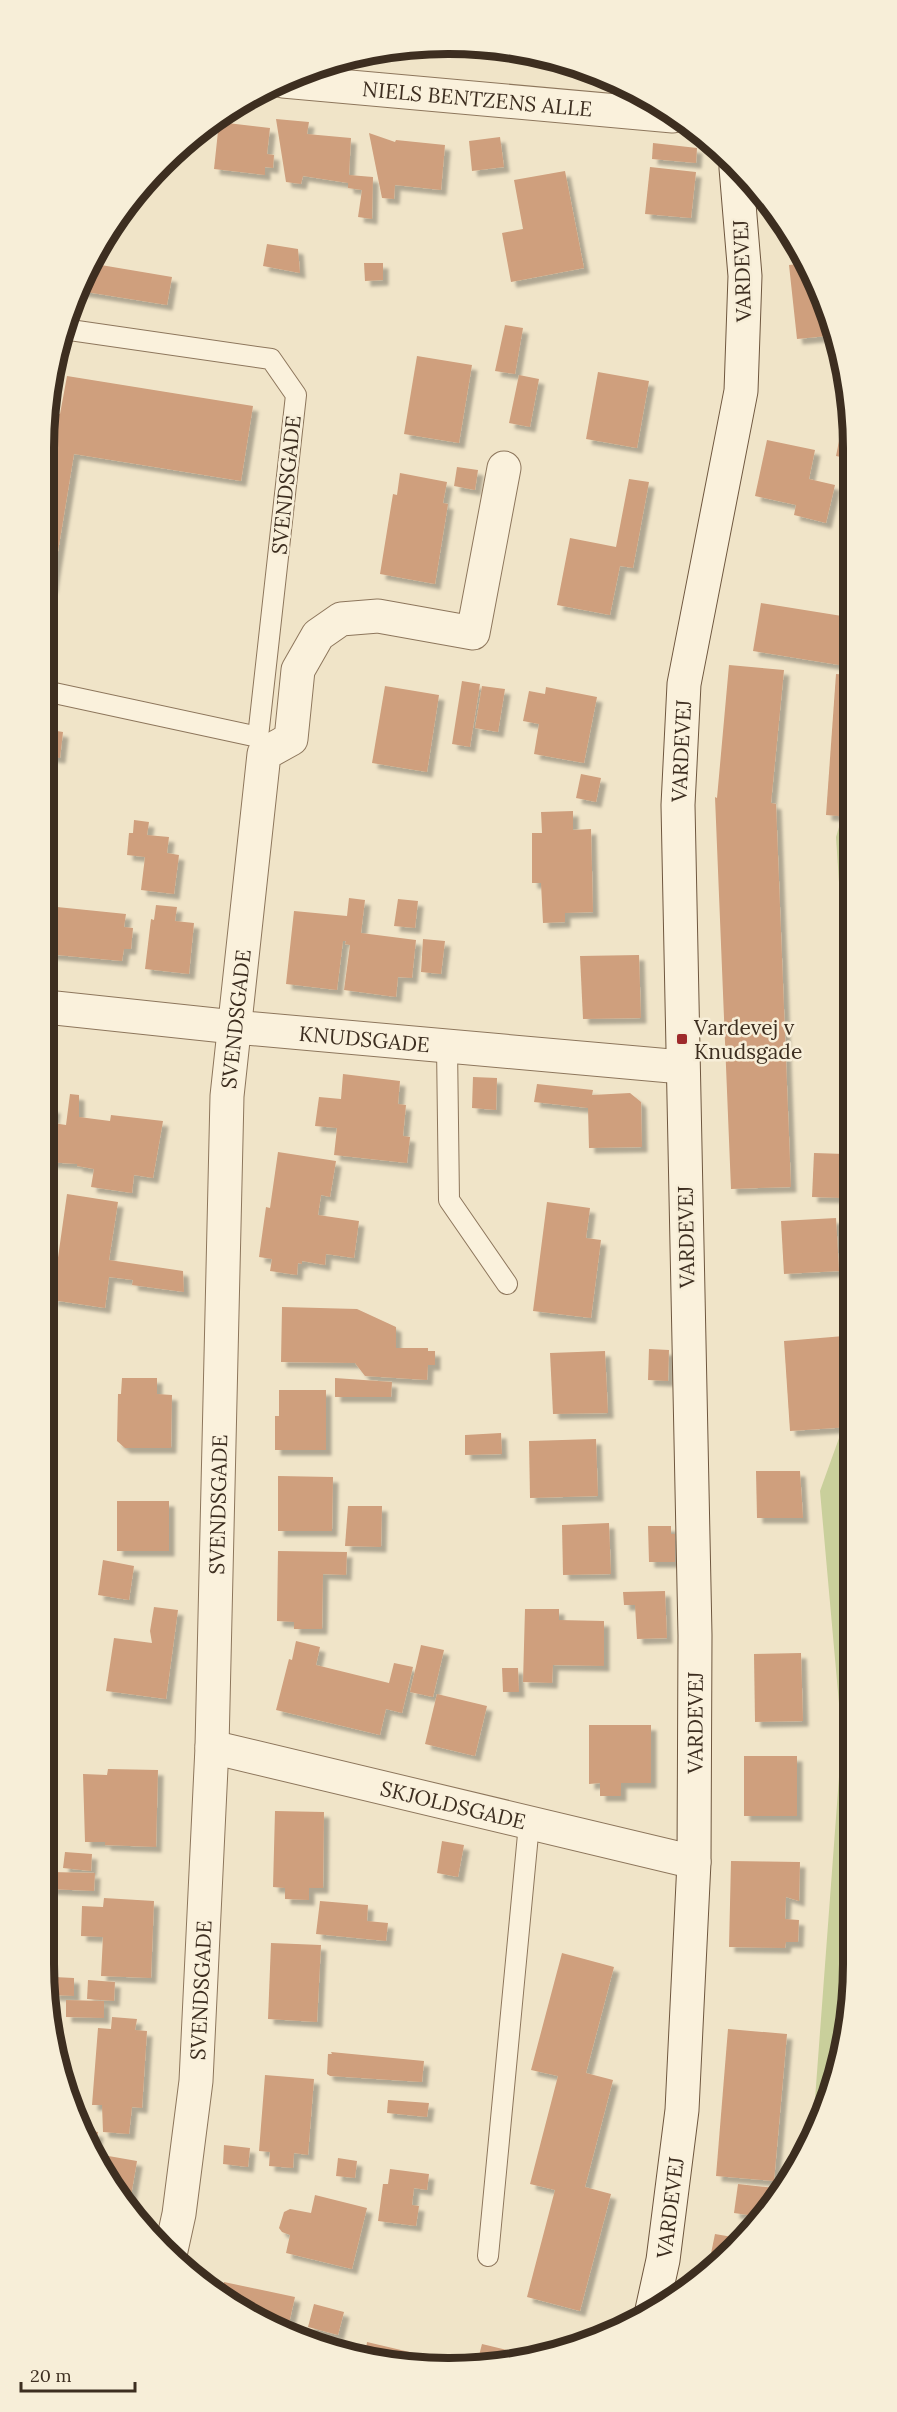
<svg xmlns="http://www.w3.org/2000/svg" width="897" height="2412" font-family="Lora,serif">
  <defs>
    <filter id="shadow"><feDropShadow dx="5.5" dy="5.5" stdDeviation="1.5" flood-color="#0004"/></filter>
  </defs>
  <rect width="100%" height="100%" fill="#f0e4c8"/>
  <g fill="#c9cf9b">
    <polygon points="851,788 851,1064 836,837"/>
    <polygon points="852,1402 853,1963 840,2068 813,2126 842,1737 820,1491"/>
  </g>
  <g fill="#cf9f7d" filter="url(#shadow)">
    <polygon points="531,54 553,57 562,61 530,59"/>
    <polygon points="276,119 309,122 307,134 351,138 349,175 373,177 372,219 358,217 362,190 348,188 348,183 303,176 301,184 286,182"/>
    <polygon points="219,122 270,128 267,154 274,155 273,168 265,167 265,175 214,169"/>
    <polygon points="369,133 395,142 396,140 445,145 441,190 395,185 394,199 382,198"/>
    <polygon points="500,137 504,167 472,171 469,141"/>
    <polygon points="653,143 697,148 696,163 652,159"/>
    <polygon points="650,167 696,172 691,218 645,214"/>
    <polygon points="565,171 584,268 511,282 502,233 523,229 514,180"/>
    <polygon points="267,244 298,249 300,273 263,266"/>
    <polygon points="89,263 172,277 167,305 80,291 81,280"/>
    <polygon points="364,263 383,263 383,280 365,281"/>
    <polygon points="807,263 812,270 834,344 828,345 827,336 797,339 789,265"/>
    <polygon points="505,325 523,328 515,374 495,371"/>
    <polygon points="417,356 472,365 459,443 404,434"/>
    <polygon points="598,372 649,381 637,448 586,439"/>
    <polygon points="519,375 539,379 530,427 509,423"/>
    <polygon points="67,376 253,406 241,481 74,454 52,588 44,587 44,448 48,412 60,414"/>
    <polygon points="842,426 850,428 850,459 836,456"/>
    <polygon points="767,440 815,450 809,479 835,485 826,523 794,515 796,505 755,496"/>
    <polygon points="457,467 478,470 475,490 454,486"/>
    <polygon points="400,473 447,482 443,503 448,504 435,584 380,574 393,494 397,495"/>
    <polygon points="629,479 649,482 633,568 620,566 610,615 557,605 570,538 616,547"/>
    <polygon points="761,603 848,617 847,619 850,619 851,628 846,627 839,665 753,651"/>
    <polygon points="729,665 784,670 771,803 776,804 791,1187 731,1189 715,797 717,798"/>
    <polygon points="836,674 851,675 851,817 826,815"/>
    <polygon points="462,681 480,684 470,747 452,744"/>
    <polygon points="385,686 439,695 427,772 372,763"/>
    <polygon points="482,686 505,689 498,732 475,728"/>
    <polygon points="546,687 597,697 584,763 534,754 539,724 523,721 529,691 545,694"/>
    <polygon points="45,729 63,732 60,758 45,756"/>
    <polygon points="581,774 601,778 596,802 576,798"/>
    <polygon points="573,811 573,830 591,829 593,912 565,913 565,922 543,923 541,883 532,883 532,833 542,833 541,812"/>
    <polygon points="134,820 149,822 147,835 169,837 167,853 179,855 174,894 141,890 145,857 127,855 129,833 133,833"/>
    <polygon points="349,898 365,900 361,933 416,940 412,978 398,977 396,997 344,990 350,945 345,944 346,941 343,941 337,990 286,984 294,911 347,916"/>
    <polygon points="398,899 418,901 415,928 394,926"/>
    <polygon points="156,905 177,907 175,921 194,923 189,974 145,969 151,919 154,920"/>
    <polygon points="47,906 126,914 124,927 133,928 131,949 124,949 122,961 46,954"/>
    <polygon points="423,939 445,941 441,974 421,972"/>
    <polygon points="639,955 641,1018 583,1019 580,956"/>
    <polygon points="343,1074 400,1081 398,1104 406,1105 403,1136 410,1137 407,1163 334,1155 337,1128 315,1126 319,1097 341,1099"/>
    <polygon points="473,1077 497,1078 496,1110 472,1108"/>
    <polygon points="537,1084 593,1090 592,1095 630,1093 641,1102 642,1147 589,1148 588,1108 534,1102"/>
    <polygon points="70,1094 79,1095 79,1117 110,1121 111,1115 163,1121 153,1178 134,1175 132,1193 91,1187 94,1169 77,1166 77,1164 47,1162 47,1107 55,1108 53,1123 66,1125"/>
    <polygon points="278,1152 336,1161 330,1197 321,1195 318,1215 359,1221 354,1258 326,1254 325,1265 302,1261 302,1264 298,1263 297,1275 270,1271 272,1259 259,1257 266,1207 270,1208"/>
    <polygon points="814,1153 845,1154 843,1198 812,1197"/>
    <polygon points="67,1194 118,1202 109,1260 183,1271 184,1292 132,1285 133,1280 109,1277 105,1308 52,1300"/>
    <polygon points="547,1202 590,1208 586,1238 601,1240 591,1318 533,1311"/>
    <polygon points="836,1218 839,1271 784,1274 781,1221"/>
    <polygon points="282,1307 357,1309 396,1327 396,1348 428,1348 428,1351 435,1351 435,1365 428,1365 427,1380 365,1376 355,1363 281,1362"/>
    <polygon points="844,1336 850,1427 790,1431 784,1341"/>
    <polygon points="649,1349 669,1350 668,1381 648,1380"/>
    <polygon points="605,1351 608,1413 553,1414 550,1353"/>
    <polygon points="122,1378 157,1378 157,1394 172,1395 171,1448 125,1448 117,1441 118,1394 121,1394"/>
    <polygon points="335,1378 392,1382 391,1397 335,1397"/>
    <polygon points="279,1390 326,1390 326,1450 275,1450 275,1416 279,1416"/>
    <polygon points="501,1433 502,1454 465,1455 465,1435"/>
    <polygon points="596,1439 598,1496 530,1498 529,1441"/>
    <polygon points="756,1471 800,1471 803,1518 757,1518"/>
    <polygon points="278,1476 333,1477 332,1531 278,1531"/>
    <rect x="117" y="1501" width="52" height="50"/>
    <polygon points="348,1506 382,1506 381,1547 345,1546"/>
    <polygon points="609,1523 611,1574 563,1575 562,1525"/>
    <polygon points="648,1526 671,1526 671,1534 675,1534 675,1562 649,1562"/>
    <polygon points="278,1551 347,1552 346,1575 323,1574 322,1629 294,1629 294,1622 277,1621"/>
    <polygon points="103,1560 134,1566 129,1600 98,1595"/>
    <polygon points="665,1591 667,1638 637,1639 635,1605 624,1605 623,1592"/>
    <polygon points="154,1607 178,1610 166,1699 106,1691 114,1638 152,1643 150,1631"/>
    <polygon points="525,1609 559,1609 559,1620 604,1621 604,1666 553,1665 552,1683 523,1682"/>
    <polygon points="296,1641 320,1647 316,1665 389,1683 394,1663 413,1667 402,1713 386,1709 380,1735 276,1710 289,1659 292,1660"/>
    <polygon points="421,1645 444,1650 433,1697 410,1692"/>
    <polygon points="801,1653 803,1721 755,1722 754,1654"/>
    <polygon points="502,1668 518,1668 519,1692 503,1692"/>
    <polygon points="437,1694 487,1706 475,1756 425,1744"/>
    <polygon points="589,1725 651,1725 651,1783 621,1783 621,1796 600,1796 600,1783 589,1784"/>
    <rect x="744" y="1756" width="53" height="60"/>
    <polygon points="108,1769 158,1770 156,1847 105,1845 105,1842 85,1842 83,1774 107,1775"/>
    <polygon points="275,1811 324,1812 323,1888 309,1888 309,1900 285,1899 285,1888 273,1887"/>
    <polygon points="442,1841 464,1845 458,1877 437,1873"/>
    <polygon points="65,1852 92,1854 91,1871 63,1868"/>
    <polygon points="731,1861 800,1862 799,1901 786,1897 785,1919 799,1920 798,1942 786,1942 785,1948 729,1947"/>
    <polygon points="51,1872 95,1873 94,1891 50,1889"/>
    <polygon points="104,1898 154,1901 151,1978 101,1976 103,1937 81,1936 82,1906 103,1907"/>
    <polygon points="320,1901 368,1905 367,1921 388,1923 386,1941 316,1934"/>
    <polygon points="271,1943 321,1945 317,2022 268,2019"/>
    <polygon points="562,1953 614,1967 586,2073 613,2080 585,2187 611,2194 580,2311 527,2297 555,2190 530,2184 558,2076 531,2070"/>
    <polygon points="54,1977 74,1978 74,1996 53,1995"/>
    <polygon points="88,1980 115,1982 114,2001 87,1999"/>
    <polygon points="66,2000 104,2001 104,2018 66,2017"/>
    <polygon points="112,2017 137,2019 135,2030 147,2031 142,2108 132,2107 129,2134 103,2132 102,2105 92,2105 98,2028 111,2029"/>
    <polygon points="728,2029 787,2034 774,2181 716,2176"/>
    <polygon points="331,2052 424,2061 422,2082 330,2076 327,2074 328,2054 332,2054"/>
    <polygon points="265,2075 314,2079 308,2155 294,2153 293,2168 269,2166 270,2152 259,2151"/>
    <polygon points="388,2100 429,2103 427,2117 387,2113"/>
    <polygon points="81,2129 98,2132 95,2151 83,2132"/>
    <polygon points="224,2145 250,2148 248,2167 223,2164"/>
    <polygon points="97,2154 137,2161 129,2207 123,2197"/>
    <polygon points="338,2158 357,2161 355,2178 336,2176"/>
    <polygon points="390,2169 429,2174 427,2190 414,2188 412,2205 419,2206 416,2226 378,2221 383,2184 388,2184"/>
    <polygon points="738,2184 775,2188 773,2204 762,2217 734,2213"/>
    <polygon points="315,2195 367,2208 352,2269 286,2253 290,2235 282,2232 279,2228 284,2212 290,2209 311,2213"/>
    <polygon points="715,2234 744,2239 735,2250 707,2273"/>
    <polygon points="224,2282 295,2297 287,2332 269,2327 221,2297"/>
    <polygon points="314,2304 344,2312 338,2335 308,2327"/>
    <polygon points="367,2342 435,2358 433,2366 396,2365 365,2356"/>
    <polygon points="482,2344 515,2352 514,2355 528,2359 476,2367"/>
  </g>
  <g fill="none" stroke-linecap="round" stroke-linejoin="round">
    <defs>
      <g id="lane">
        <polyline points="63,329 271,359 296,395 258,737 264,754"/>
        <polyline points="45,691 258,737"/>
        <polyline points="447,1046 449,1200 507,1284"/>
        <polyline points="488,2256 529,1824"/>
      </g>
      <g id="street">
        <path id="s1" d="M283,81L673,116"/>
        <path id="s2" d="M46,1007L234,1027L682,1067"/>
        <path id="s3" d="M212,1747L694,1862"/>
        <path id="s4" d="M170,2255L179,2214L196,2081L212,1747L227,1096L264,754L291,739L298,670L318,635L341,619L378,616L473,633L504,468"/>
      </g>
      <g id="secondary">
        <path id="s5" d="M652,2310L663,2260L682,2110L694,1862L695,1635L678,805L684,684L741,391L745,276L736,168"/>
      </g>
    </defs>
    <use href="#lane" stroke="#8d765c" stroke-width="22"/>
    <use href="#street" stroke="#8d765c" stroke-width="35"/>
    <use href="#secondary" stroke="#6f573f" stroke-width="35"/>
    <use href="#lane" stroke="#faf1dc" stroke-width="20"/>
    <use href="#street" stroke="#faf1dc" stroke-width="33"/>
    <use href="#secondary" stroke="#faf1dc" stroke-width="33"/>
  </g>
  <rect fill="#9e2a2b" stroke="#f7eed8" stroke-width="2" x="676" y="1033" width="12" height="12" rx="3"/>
  <g text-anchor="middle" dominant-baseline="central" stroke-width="5" stroke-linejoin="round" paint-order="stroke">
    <g font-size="21" fill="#3d2e20" stroke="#f7eed8">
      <text stroke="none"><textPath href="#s1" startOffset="195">NIELS BENTZENS ALLE</textPath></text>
      <text transform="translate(742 271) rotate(-92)">VARDEVEJ</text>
      <text transform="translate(286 485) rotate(-84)">SVENDSGADE</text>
      <text stroke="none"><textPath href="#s5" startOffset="1562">VARDEVEJ</textPath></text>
      <text stroke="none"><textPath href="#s4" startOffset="1239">SVENDSGADE</textPath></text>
      <text stroke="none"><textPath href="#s2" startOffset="320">KNUDSGADE</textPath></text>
      <text transform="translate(686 1237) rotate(-91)">VARDEVEJ</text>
      <text stroke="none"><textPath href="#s4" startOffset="753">SVENDSGADE</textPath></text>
      <text stroke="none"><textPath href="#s5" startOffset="590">VARDEVEJ</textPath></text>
      <text stroke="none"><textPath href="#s3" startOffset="248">SKJOLDSGADE</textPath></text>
      <text stroke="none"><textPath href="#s4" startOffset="267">SVENDSGADE</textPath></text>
      <text stroke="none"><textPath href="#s5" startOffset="104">VARDEVEJ</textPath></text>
    </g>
    <g font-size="21" fill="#3d2e20" stroke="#f7eed8" text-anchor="start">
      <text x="694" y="1027">Vardevej v<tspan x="694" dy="24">Knudsgade</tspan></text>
    </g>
  </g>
  <path d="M0 0H897V2412H0ZM448 54H449A394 394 0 0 1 843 448V1964A394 394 0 0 1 449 2358H448A394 394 0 0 1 54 1964V448A394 394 0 0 1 448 54Z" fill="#f7eed8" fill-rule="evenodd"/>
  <path fill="none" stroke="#3d2e20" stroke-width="8" d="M448 54H449A394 394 0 0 1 843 448V1964A394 394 0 0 1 449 2358H448A394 394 0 0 1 54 1964V448A394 394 0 0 1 448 54Z"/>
  <path d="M21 2382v9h114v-9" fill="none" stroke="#3d2e20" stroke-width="3"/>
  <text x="30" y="2382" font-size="18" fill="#3d2e20" stroke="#f7eed8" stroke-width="4.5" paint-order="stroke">20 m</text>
</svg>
